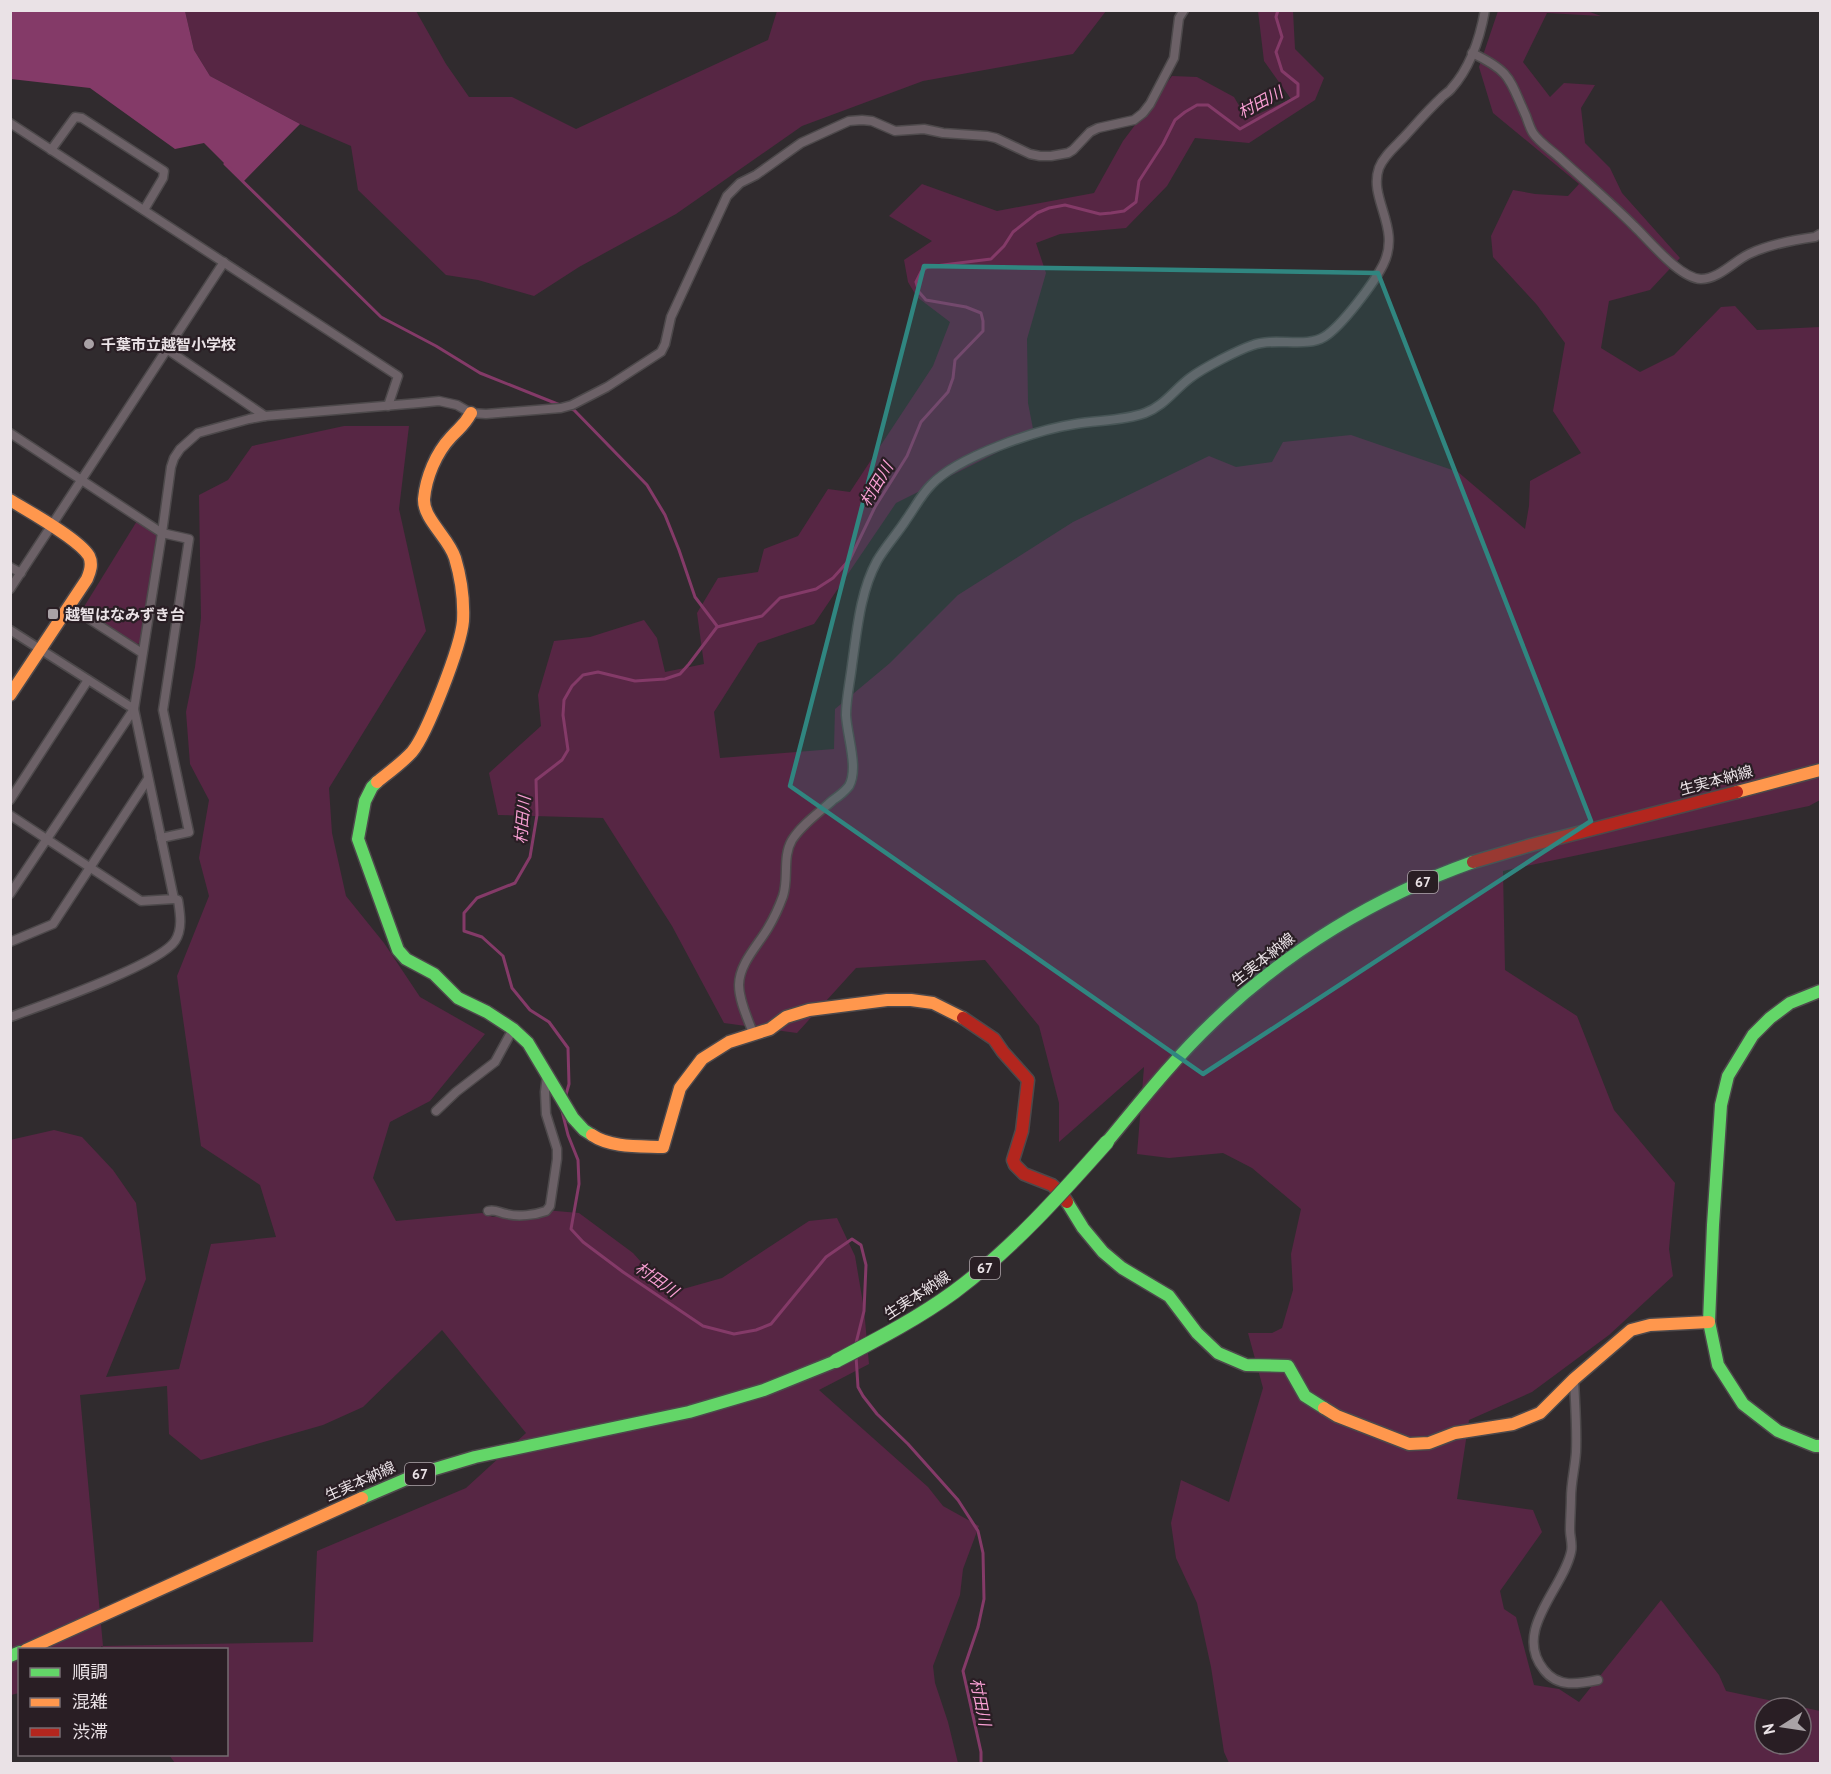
<svg xmlns="http://www.w3.org/2000/svg" width="1831" height="1774" font-family="'PT Sans','Noto Sans JP',sans-serif">
  <rect width="100%" height="100%" fill="#302b2e"/>
  <g fill="#572644" fill-rule="evenodd">
    <polygon points="185,11 416,11 446,64 469,97 512,97 576,129 768,40 777,11 1106,11 1073,54 923,81 802,126 676,214 579,267 534,296 478,280 446,275 358,190 351,146 300,124 210,76 194,50"/>
    <path d="M1258,11H1293L1295,49L1324,78L1315,100L1249,143L1195,138L1167,186L1126,228L1060,234L1036,243L1046,273L1027,339L1028,403L1034,434L896,503L814,624L758,643L714,712L720,758L834,749L835,709L890,663L958,595L1073,522L1209,456L1236,467L1272,462L1283,442L1351,435L1458,472L1525,529L1529,506L1530,481L1581,453L1553,411L1565,343L1537,305L1493,257L1491,236L1513,190L1535,194L1568,196L1579,184L1493,113L1479,67L1498,11H1587L1601,16L1547,13L1523,62L1550,97L1564,83L1595,85L1581,108L1585,143L1610,168L1622,193L1680,258L1650,290L1609,301L1601,348L1640,372L1674,355L1721,307L1735,306L1757,330L1820,327V800L1809,806L1503,871L1505,970L1577,1016L1614,1110L1675,1183L1669,1249L1673,1276L1609,1335L1532,1392L1469,1420L1457,1499L1533,1510L1542,1532L1500,1591L1504,1609L1516,1617L1534,1685L1559,1689L1579,1702L1661,1600L1719,1675L1726,1691L1820,1711V1763H1229L1224,1752L1211,1667L1197,1603L1176,1558L1171,1523L1181,1480L1229,1502L1263,1388L1248,1333H1272L1282,1328L1293,1290L1291,1254L1301,1209L1252,1168L1223,1153L1169,1158L1137,1154L1144,1067L1059,1142V1103L1039,1026L985,960L856,968L797,1033L724,1023L672,926L603,818L498,815L489,773L541,726L538,695L554,641L590,637L644,620L657,638L665,672L704,664L697,613L718,578L758,572L764,549L798,536L828,489L850,492L933,366L950,322L917,297L908,282L904,260L932,241L889,216L922,184L997,211L1094,193L1123,141L1172,76L1197,77L1234,97L1247,119L1291,99L1264,61ZM1765,1708H1801V1744H1765Z"/>
    <path d="M344,426H409L399,509L426,631L329,788L332,833L346,896L384,943L420,997L485,1034L430,1101L390,1122L373,1178L396,1221L482,1213L493,1217L533,1209L579,1213L633,1253L669,1293L722,1278L809,1221L837,1218L855,1256L864,1309L869,1364L819,1390L928,1487L943,1506L979,1526L963,1569L960,1595L933,1666L935,1683L948,1722L958,1763H175L169,1755L226,1754V1650H105L102,1646L97,1650H20L19,1693L11,1695L10,1140L54,1130L82,1137L113,1170L136,1203L146,1279L106,1377L179,1369L211,1244L276,1237L260,1185L201,1146L177,976L209,896L199,858L209,800L190,764L186,712L195,667L201,618L199,495L228,480L252,446ZM442,1330L526,1433L466,1488L317,1551L313,1642L103,1646L80,1395L167,1386L169,1434L201,1460L323,1425L363,1407Z"/>
    <polygon points="137,521 155,533 158,538 142,643 136,644 82,610"/>
  </g>
  <polygon fill="#843a68" points="11,10 185,11 194,50 210,76 300,124 243,182 204,143 175,149 90,88 11,79"/>
  <g fill="none" stroke-linecap="round" stroke-linejoin="round">
    <g stroke="#843a68" stroke-width="3">
      <polyline points="227,163 225,164 381,317 436,346 480,373 560,405"/>
      <polyline points="569,408 574,410 647,485 665,515 679,550 695,597 717,626"/>
      <polyline points="565,1098 569,1084 568,1048 549,1022 530,1010 512,988 503,956 482,937 464,931 464,913 477,898 515,883 530,857 537,815 536,780 562,760 568,750 563,715 564,700 572,686 583,675 598,672 635,681 665,679 680,674 689,664 717,627 762,616 780,598 816,589 833,578 850,559 875,507 907,456 921,422 948,392 953,378 955,360 983,331 983,321 981,313 966,307 926,300 919,292 916,282 921,272 927,267 991,259 1004,246 1013,232 1037,213 1049,208 1065,205 1100,214 1111,213 1124,211 1136,202 1139,181 1163,144 1175,120 1185,112 1197,105 1208,105 1240,129 1298,96 1298,84 1282,71 1276,52 1282,37 1276,17 1278,10"/>
      <polyline points="563,1107 562,1111 568,1135 578,1160 579,1184 571,1229 583,1242 623,1272 703,1326 734,1334 756,1330 771,1324 826,1257 852,1239 861,1245 866,1265 864,1311 855,1347"/>
      <polyline points="856,1356 858,1387 863,1396 877,1414 908,1444 958,1500 978,1531 983,1553 984,1599 978,1627 963,1671 981,1752 981,1764"/>
    </g>
    <defs>
      <g id="street">
        <path d="M1472,53C1512,72 1509,79 1526,116C1528,122 1530,128 1533,133C1539,142 1551,150 1560,158C1584,180 1610,202 1634,226C1649,240 1679,278 1701,279C1719,279 1734,261 1749,254C1770,244 1793,240 1815,237L1820,234"/>
        <polyline points="10,123 398,376 388,406"/>
        <polyline points="51,150 75,117 82,118 164,171 163,178 144,210"/>
        <polyline points="168,350 265,416"/>
        <polyline points="10,433 162,533 189,539 163,710 189,832 161,838"/>
        <polyline points="10,567 21,573"/>
        <polyline points="10,589 224,262"/>
        <polyline points="69,606 142,653"/>
        <polyline points="10,630 134,709 10,894"/>
        <polyline points="10,800 88,680"/>
        <polyline points="10,815 141,901 174,899 134,709 162,533 171,467 174,458 180,449 198,433 249,419 265,416 419,403 439,401 457,405 471,413 486,414 561,408 572,405 607,387 661,352 665,344 671,317 727,196 740,183 756,175 801,143 849,121 862,120 872,121 895,131 924,129 943,133 987,136 996,138 1030,154 1040,156 1051,156 1068,153 1073,150 1090,132 1098,128 1134,120 1143,113 1150,104 1174,58 1179,18 1184,10"/>
        <polyline points="10,942 53,924 148,779"/>
        <path d="M10,1017C43,1005 159,965 175,941C183,929 180,913 178,900L174,899"/>
        <path d="M753,1033C748,1019 739,1001 739,985C739,964 758,945 768,928C774,918 779,907 783,896C789,878 782,857 792,840C802,824 820,812 833,800C839,796 845,791 849,786C859,768 847,736 846,715C846,699 850,682 852,665C857,631 860,592 877,561C885,547 897,534 906,520C914,509 921,495 931,485C957,457 1036,430 1075,424C1098,420 1123,421 1145,413C1164,406 1174,390 1190,378C1203,368 1238,350 1253,345C1275,337 1306,348 1324,337C1341,327 1374,283 1383,265C1402,228 1368,199 1379,168C1384,155 1397,145 1406,135C1417,123 1428,110 1441,98C1442,96 1450,91 1451,89C1470,68 1480,38 1485,10"/>
        <polyline points="436,1111 456,1092 495,1062 513,1029"/>
        <path d="M488,1211C496,1209 499,1213 507,1214C518,1217 535,1215 546,1211L550,1206L557,1159V1149L546,1114L545,1092L547,1075"/>
        <path d="M1574,1379C1575,1404 1577,1428 1576,1452C1575,1468 1571,1482 1571,1498C1571,1508 1570,1519 1570,1530C1570,1537 1573,1545 1571,1552C1563,1589 1512,1631 1544,1670C1558,1688 1578,1684 1598,1680"/>
      </g>
      <g id="fast">
        <polyline points="377,782 372,787 365,801 358,839 398,950 406,959 434,974 458,998 487,1012 513,1029 528,1043 573,1118 584,1130 592,1135"/>
        <polyline points="1820,991 1790,1003 1770,1018 1753,1035 1728,1076 1721,1105 1713,1225 1709,1322 1718,1365 1743,1404 1778,1431 1815,1446 1820,1446"/>
        <path d="M1107,1142C1141,1101 1174,1059 1213,1022C1286,951 1377,896 1473,862"/>
        <polyline points="1067,1202 1083,1228 1103,1252 1122,1268 1169,1296 1197,1333 1218,1353 1246,1365 1288,1366 1305,1396 1324,1408"/>
        <polyline points="362,1498 418,1474 475,1457 689,1412 764,1390 836,1361"/>
        <polyline points="10,1656 20,1652"/>
      </g>
      <g id="slow">
        <path d="M10,500C28,511 79,539 89,556C93,564 90,572 87,579L10,695"/>
        <path d="M377,782C388,773 402,763 412,752C427,734 461,646 463,621C464,601 461,578 455,558C449,538 423,519 424,499C426,477 436,453 451,437C460,427 464,426 471,413"/>
        <polyline points="1737,792 1820,770"/>
        <path d="M592,1135C611,1148 640,1146 663,1147L680,1088L702,1059L729,1042L770,1029L786,1017L809,1010L887,1000H911L933,1003L963,1018"/>
        <polyline points="1324,1408 1337,1416 1409,1444 1429,1443 1455,1433 1513,1424 1540,1413 1574,1379 1631,1330 1650,1325 1709,1322"/>
        <polyline points="26,1650 362,1498"/>
      </g>
      <g id="jam">
        <polyline points="1473,862 1531,845 1737,792"/>
        <polyline points="963,1018 994,1039 1003,1052 1028,1080 1022,1131 1013,1160 1015,1165 1024,1174 1052,1185 1062,1194 1067,1202"/>
      </g>
    </defs>
    <use href="#street" stroke="#4d494b" stroke-width="11"/>
    <use href="#fast" stroke="#4d494b" stroke-width="15"/>
    <use href="#slow" stroke="#4d494b" stroke-width="15"/>
    <use href="#jam" stroke="#4d494b" stroke-width="15"/>
    <use href="#street" stroke="#6c6167" stroke-width="8"/>
    <use href="#fast" stroke="#63d668" stroke-width="12"/>
    <use href="#slow" stroke="#ff974d" stroke-width="12"/>
    <use href="#jam" stroke="#b3261e" stroke-width="12"/>
    <defs>
      <path id="fast-bridge" d="M836,1361C876,1340 917,1319 954,1292C1012,1249 1060,1195 1107,1142"/>
    </defs>
    <use href="#fast-bridge" stroke="#4d494b" stroke-width="16" stroke-linecap="butt"/>
    <use href="#fast-bridge" stroke="#63d668" stroke-width="14"/>
  </g>
  <path fill="#308680" fill-opacity="0.2" stroke="#308680" stroke-width="4.5" stroke-linejoin="round" d="M924,266L1378,273L1591,821L1203,1074L790,786Z"/>
  <g fill="#a9a2a6" stroke="#291e24" stroke-width="2">
    <circle cx="89" cy="344" r="6"/>
    <rect x="47" y="608" width="12" height="12" rx="3"/>
  </g>
  <g text-anchor="middle" dominant-baseline="central" stroke-width="4.5" stroke-linejoin="round" paint-order="stroke">
    <g fill="#291e24" stroke="#b0a7ac" stroke-width="1.5">
      <rect x="1408" y="871" width="30" height="22" rx="4.5"/>
      <rect x="970" y="1257" width="30" height="22" rx="4.5"/>
      <rect x="405" y="1463" width="30" height="22" rx="4.5"/>
    </g>
    <g font-size="14" font-weight="bold" fill="#eae2e6">
      <text x="1423" y="882">67</text>
      <text x="985" y="1268">67</text>
      <text x="420" y="1474">67</text>
    </g>
    <g font-size="15" font-weight="bold" fill="#eae2e6" stroke="#291e24" text-anchor="start">
      <text x="101" y="344">千葉市立越智小学校</text>
      <text x="65" y="614">越智はなみずき台</text>
    </g>
    <g font-size="15" fill="#eae2e6" stroke="#291e24">
      <text transform="translate(1716 780) rotate(-15)">生実本納線</text>
      <text transform="translate(1263 959) rotate(-38)">生実本納線</text>
      <text transform="translate(917 1295) rotate(-33)">生実本納線</text>
      <text transform="translate(360 1481) rotate(-24)">生実本納線</text>
    </g>
    <g font-size="16" font-style="italic" fill="#f89fd3" stroke="#291e24">
      <text transform="translate(1260 102) rotate(-28)">村田川</text>
      <text transform="translate(876 484) rotate(-59)">村田川</text>
      <text transform="translate(522 820) rotate(-85)">村田川</text>
      <text transform="translate(657 1279) rotate(35)">村田川</text>
      <text transform="translate(981 1702) rotate(79)">村田川</text>
    </g>
  </g>
  <rect width="1831" height="1774" fill="none" stroke="#eae2e6" stroke-width="24"/>
  <rect x="18" y="1648" width="210" height="108" fill="#291e24" stroke="#766c72" stroke-width="1.5"/>
  <rect x="30" y="1668" width="30" height="9" fill="#63d668" stroke="#766c72" stroke-width="1.5"/>
  <text x="72" y="1678" font-size="18" fill="#eae2e6">順調</text>
  <rect x="30" y="1698" width="30" height="9" fill="#ff974d" stroke="#766c72" stroke-width="1.5"/>
  <text x="72" y="1708" font-size="18" fill="#eae2e6">混雑</text>
  <rect x="30" y="1728" width="30" height="9" fill="#b3261e" stroke="#766c72" stroke-width="1.5"/>
  <text x="72" y="1738" font-size="18" fill="#eae2e6">渋滞</text>
  <g transform="translate(1783 1726) rotate(258)"><circle r="28" fill="#291e24" stroke="#766c72" stroke-width="1.5"/>
  <path d="M0-4.5L10 22L0 15L-10 22Z" fill="#a9a2a6"/>
  <text y="-9" font-size="16" font-weight="bold" text-anchor="middle" fill="#eae2e6">N</text>
  </g>
</svg>
